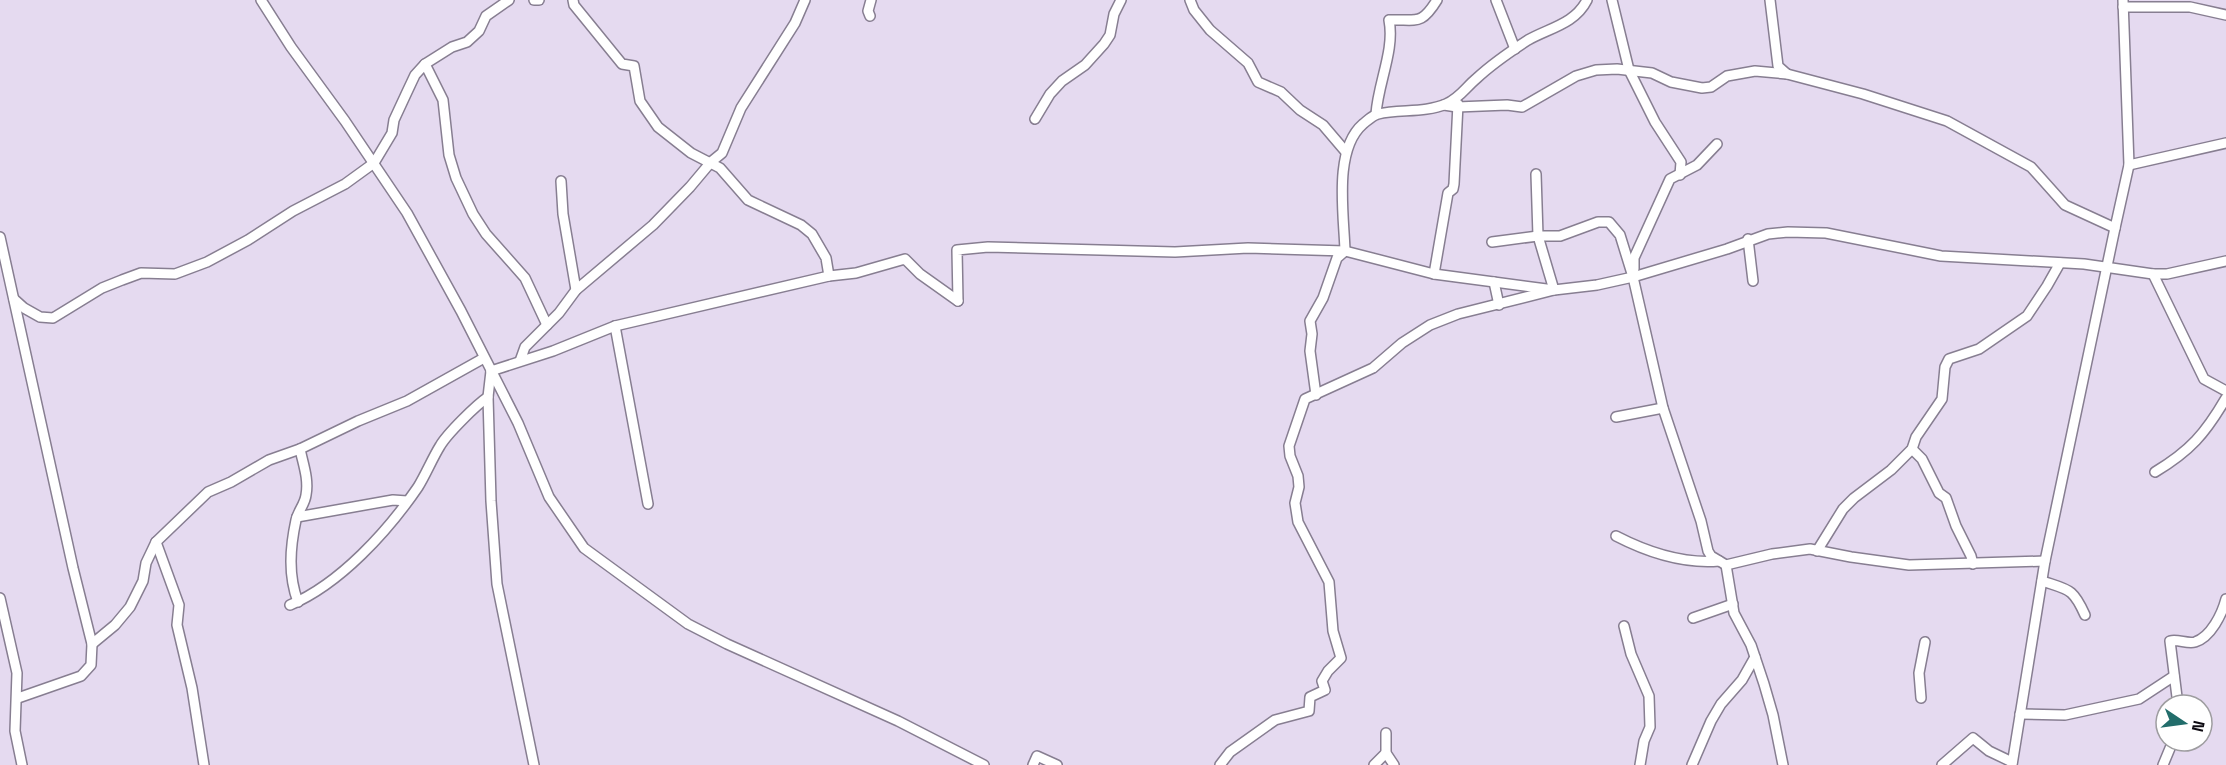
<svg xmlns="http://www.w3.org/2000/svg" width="2226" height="765" font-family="'Space Grotesk',sans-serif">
  <rect width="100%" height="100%" fill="#e5daf0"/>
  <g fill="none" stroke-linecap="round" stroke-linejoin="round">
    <defs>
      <g id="street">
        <polyline points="261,0 291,47 345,121 407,213 461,311 518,423 549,497 584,548 688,624 727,644 898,721 984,765"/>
        <polyline points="534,0 539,0"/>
        <polyline points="573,0 574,5 622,64 634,66 640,101 658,127 691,153 720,168 748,200 801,225 812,234 826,258 829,276"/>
        <polyline points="1190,0 1194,10 1210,30 1248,63 1258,82 1281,92 1300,110 1323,125 1346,152"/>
        <polyline points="1496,0 1515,49"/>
        <polyline points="1612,0 1629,70 1655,122 1681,162 1680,175"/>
        <polyline points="1770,0 1778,66 1787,74"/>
        <polyline points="2123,7 2190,7 2226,15"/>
        <polyline points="870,16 868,11 871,0"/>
        <polyline points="425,64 443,100 449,155 456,178 473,214 486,234 525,278 547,325"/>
        <polyline points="1444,105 1457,107 1507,105 1522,107 1576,76 1596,70 1617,69 1652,73 1671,82 1702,88 1711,87 1727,76 1755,71 1787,74 1863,94 1947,121 2031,167 2065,205 2115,228"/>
        <path d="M1376,114C1378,83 1395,50 1389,20C1417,19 1421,26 1437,0"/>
        <polyline points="1035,119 1050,94 1062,81 1085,65 1104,44 1110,35 1114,14 1121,0"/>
        <polyline points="2129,165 2226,143"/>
        <polyline points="561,181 563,214 576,290"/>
        <polyline points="0,237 73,568 92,644 91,665 81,676 18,698"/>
        <polyline points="1748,239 1753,281"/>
        <polyline points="1492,242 1538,236 1560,236 1598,222 1609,222 1620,235 1633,277 1663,408 1701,521 1708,551 1711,556 1726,565 1772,554 1810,549 1851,557 1909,565 2045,561"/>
        <polyline points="1634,269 1634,258 1670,179 1697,165 1717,144"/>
        <polyline points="1434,274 1448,193 1453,189 1454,184 1458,104"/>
        <polyline points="2153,274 2204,379 2226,391"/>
        <polyline points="1494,282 1499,305"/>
        <polyline points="14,299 24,308 40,317 53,318 102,288 122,280 141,273 175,274 207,262 248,240 293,211 345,184 374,163 392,133 394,120 407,92 415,75 425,64 452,47 467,42 479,31 486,16 509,0"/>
        <polyline points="958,301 957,250 988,247 1175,252 1248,248 1345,251 1434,274 1554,290 1597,285 1633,277 1727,249 1768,234 1788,232 1826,233 1941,256 2084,264 2153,274 2167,274 2226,261"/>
        <polyline points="615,326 648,504"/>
        <polyline points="520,361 525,347 559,313 576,290 653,225 690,187 711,162 722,153 741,108 795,23 805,0"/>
        <polyline points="491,371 553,351 615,326 829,276 856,273 905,259 920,274 958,301"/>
        <polyline points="491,371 488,397 491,501 497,584 534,765"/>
        <path d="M1316,395L1310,351L1312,334L1310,321L1323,298L1337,258L1345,251C1344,215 1333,150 1363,124C1368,120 1373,115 1378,114C1400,109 1425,113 1446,104C1460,98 1466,87 1477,78C1492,64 1511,51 1528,40C1549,28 1575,24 1587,0"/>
        <polyline points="1616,417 1663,408"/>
        <polyline points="1912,449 1922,459 1939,493 1946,498 1956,526 1971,556 1973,564"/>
        <path d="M2155,472C2190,451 2205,434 2226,398"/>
        <polyline points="297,517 393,500 407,501"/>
        <path d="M1616,536C1647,552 1684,564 1719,561"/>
        <polyline points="156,542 179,605 177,625 192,688 204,765"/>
        <polyline points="1817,551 1843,509 1854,498 1891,470 1912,449 1916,437 1942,399 1945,367 1949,359 1979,349 2027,316 2047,286 2060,263"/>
        <polyline points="1726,565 1734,613 1751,645 1764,684 1773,715 1783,765"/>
        <path d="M2042,581C2069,590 2073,588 2085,615"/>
        <polyline points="0,598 17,673 15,731 22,765"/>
        <path d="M298,602C288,575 290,548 296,520C298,511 305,504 306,495C309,479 303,464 300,449"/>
        <path d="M290,605C340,584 388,531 418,487C426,474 432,459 440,446C447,434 476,405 488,397"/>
        <polyline points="1693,618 1733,604"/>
        <polyline points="1624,626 1631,654 1649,696 1650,727 1644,741 1640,765"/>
        <polyline points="92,644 115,625 130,607 143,581 146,563 156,542 208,492 231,482 269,460 300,449 358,421 407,401 484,358"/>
        <polyline points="1921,698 1919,673 1925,642"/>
        <path d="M2178,705L2170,641C2178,639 2187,644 2195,642C2211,637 2222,614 2226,599"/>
        <polyline points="2020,714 2065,715 2139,699 2174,676"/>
        <polyline points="1386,733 1386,753 1394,765"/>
        <polyline points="1033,765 1037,756 1057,765"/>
        <polyline points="1220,765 1230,752 1275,720 1309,711 1310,697 1325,690 1322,681 1328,671 1341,658 1333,631 1329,582 1298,522 1295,503 1299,487 1298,476 1290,456 1289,446 1305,399 1373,368 1402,343 1430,325 1458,314 1554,290 1538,236 1536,174"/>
        <polyline points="1374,765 1386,753"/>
        <polyline points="1692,765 1711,721 1721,704 1742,680 1755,657"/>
        <polyline points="1942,765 1973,738 1989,751 2012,762"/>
        <polyline points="2012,765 2045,561 2115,228 2129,165 2123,0"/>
        <polyline points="2163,765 2173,741"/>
      </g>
    </defs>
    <use href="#street" stroke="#877e91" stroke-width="12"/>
    <use href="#street" stroke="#fff" stroke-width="9"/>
  </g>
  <g transform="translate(2184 723) rotate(103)"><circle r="28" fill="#ffffff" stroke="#9e9da0" stroke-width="1.5"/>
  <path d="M0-4.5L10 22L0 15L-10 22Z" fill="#226d6b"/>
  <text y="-9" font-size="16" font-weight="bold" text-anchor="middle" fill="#0d0a11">N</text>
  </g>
</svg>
